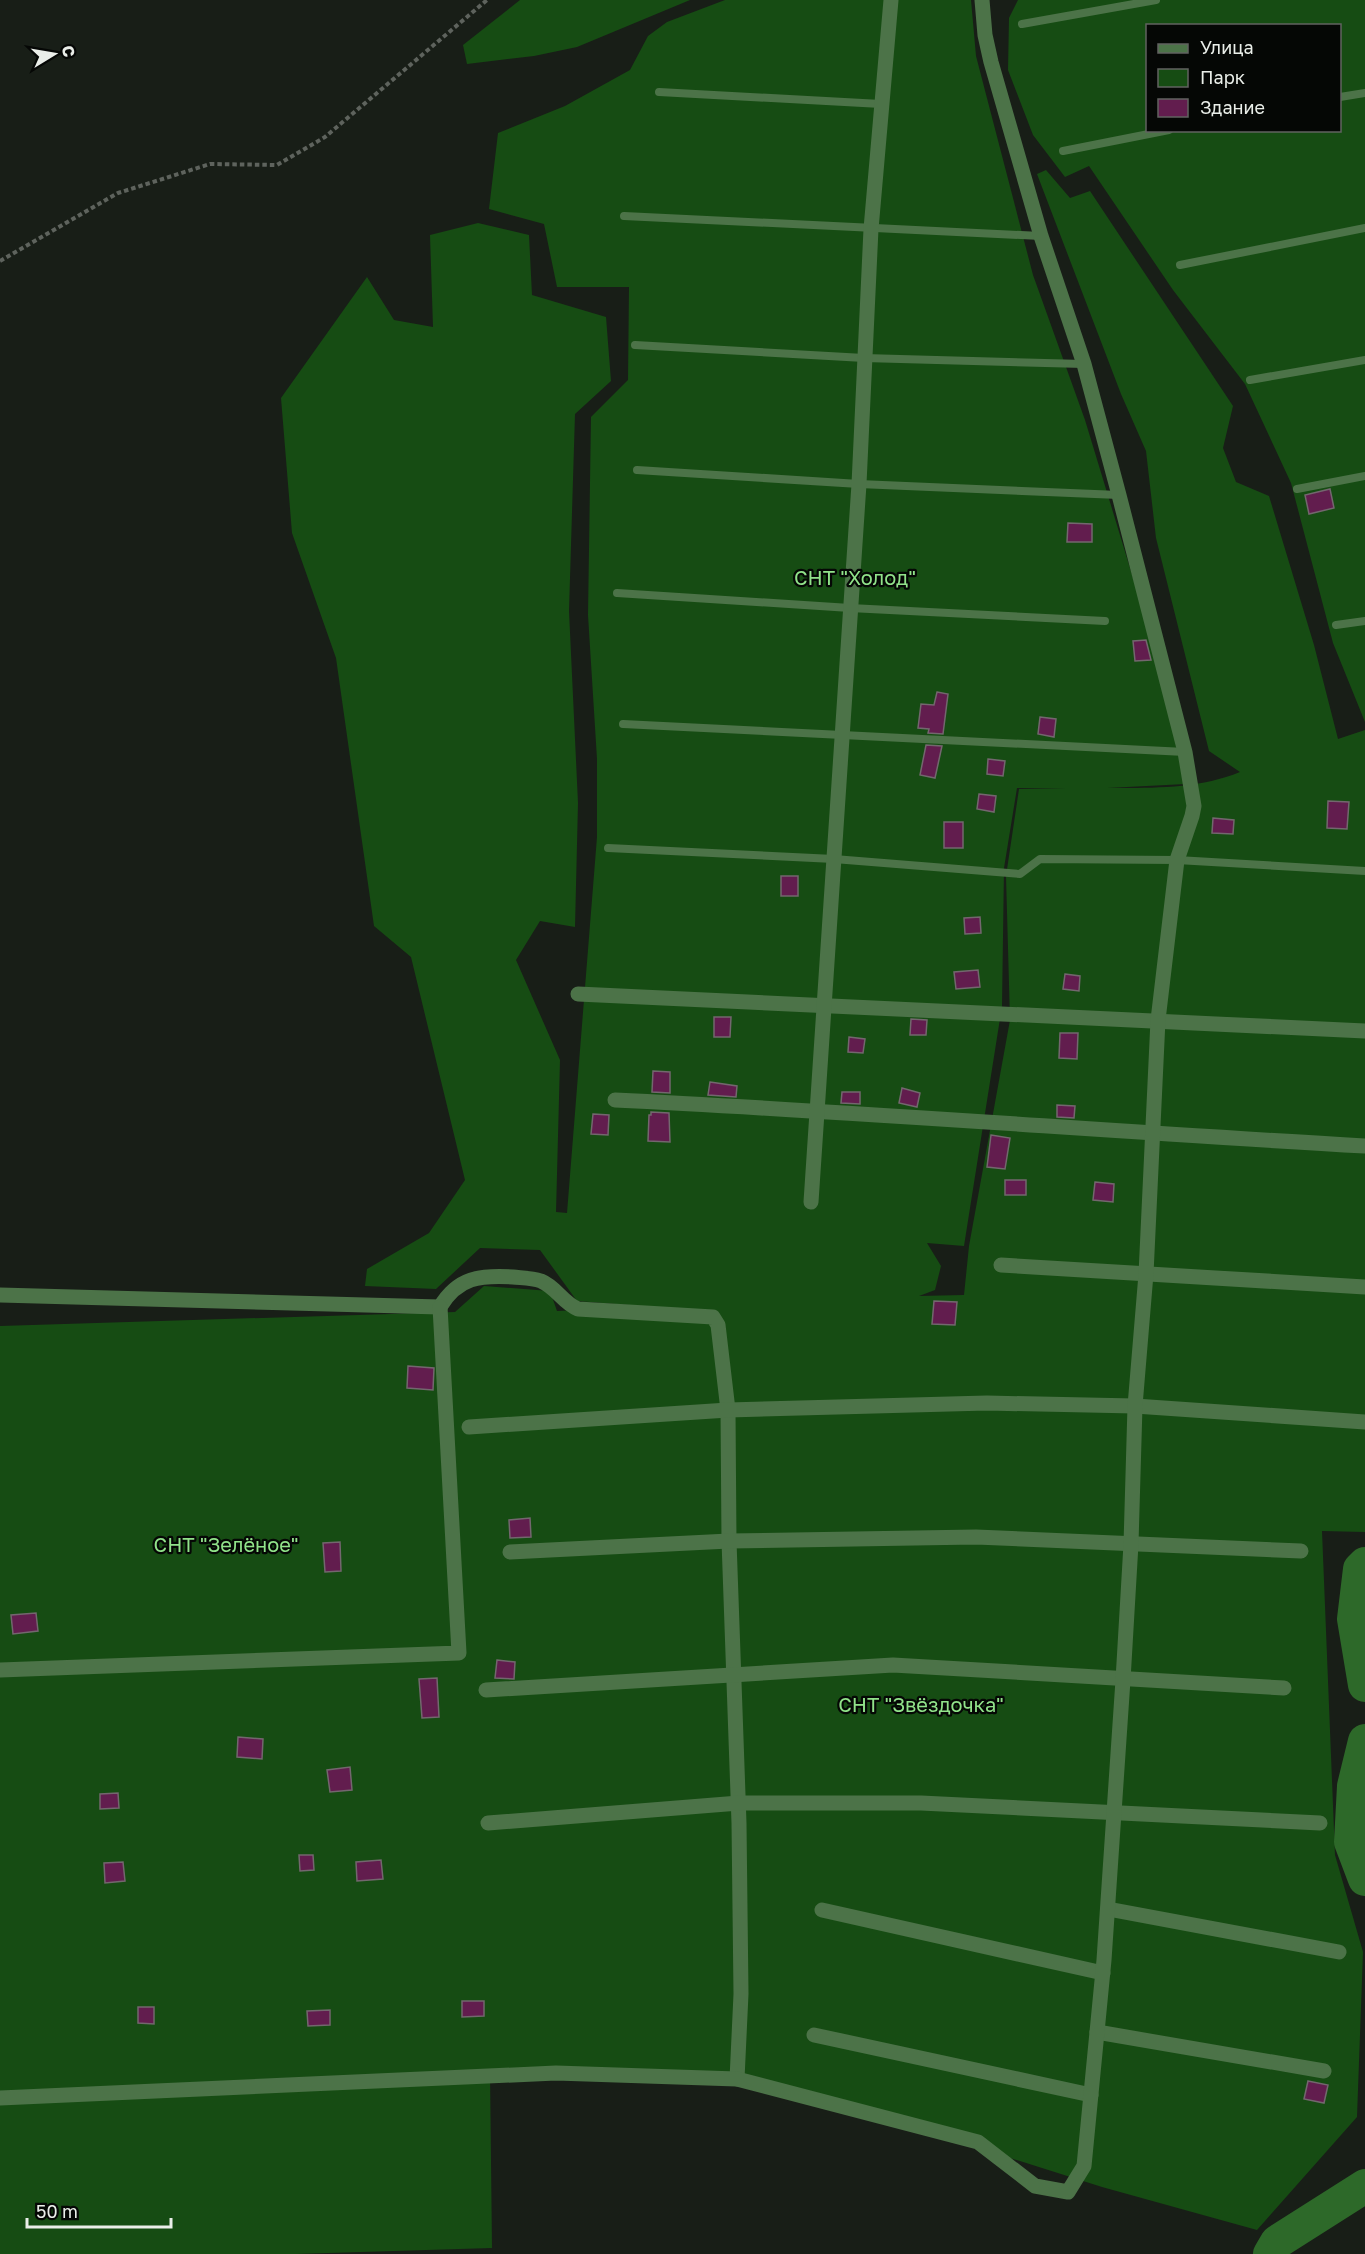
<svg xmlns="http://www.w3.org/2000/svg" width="1365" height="2254" font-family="'Golos Text',sans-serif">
  <rect width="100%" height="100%" fill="#181e17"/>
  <g fill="#164c13" fill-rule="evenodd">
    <polygon points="520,0 690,0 577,47 534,56 467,64 463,45"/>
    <path d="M725,0H971L976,56L1033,275L1085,420L1161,670L1186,784L1107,788C1152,788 1199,789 1240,772L1209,751L1156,538L1146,451L1121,394L1037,174L1046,170L1070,198L1090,191L1233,406L1223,448L1236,482L1269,496L1314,645L1338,739L1365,730V1532L1322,1531L1335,1855L1363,1952L1357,2117L1257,2230L1102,2187L760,2079L490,2072L492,2248L296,2254H0V1326L455,1312L484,1286L550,1291L557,1311L655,1307L577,1301L540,1250L480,1248L436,1289L365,1286L367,1269L429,1233L465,1180L411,957L374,926L336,658L292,533L281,398L367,277L394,320L433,327L430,235L478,223L529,235L532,295L606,317L611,381L575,414L569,611L578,803L575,927L540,921L516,960L560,1060L556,1212L567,1213L597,837V759L588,615L591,417L628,380L629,287H557L544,224L489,209L498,133L565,106L630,70L648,36L667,22ZM1017,788H1066L1019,789L1006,876L1010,1020L969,1246L964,1295L919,1296L935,1290L941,1266L927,1243L964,1246L1002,1006L1004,868Z"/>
    <path d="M1018,0H1365V722L1333,643L1291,483L1245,384L1173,290L1089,166L1065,177L1033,135L1008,70L1009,18ZM1148,26H1340V130H1148Z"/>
  </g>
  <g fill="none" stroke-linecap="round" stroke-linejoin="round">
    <g stroke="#2d6929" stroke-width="34">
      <polyline points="1365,1564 1360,1569 1354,1619 1365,1685"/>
      <polyline points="1365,1741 1354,1786 1351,1842 1365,1879"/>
      <polyline points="1270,2254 1277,2242 1365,2186"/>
    </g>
  </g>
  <g fill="#621d4e" stroke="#73676e" stroke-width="1.5">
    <polygon points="1330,489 1334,508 1309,514 1305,495"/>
    <polygon points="1068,523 1092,524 1092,542 1067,542"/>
    <polygon points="1146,640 1151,660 1135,661 1133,641"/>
    <polygon points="937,692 948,694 943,734 928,733 929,729 918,728 921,704 934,705"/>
    <polygon points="1040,717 1056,719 1054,737 1038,734"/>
    <polygon points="926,745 942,746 935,778 920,775"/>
    <polygon points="988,759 1005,761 1003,776 987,774"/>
    <polygon points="979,794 996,796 994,812 977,809"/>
    <polygon points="1328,801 1349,802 1347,829 1327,828"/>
    <polygon points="1213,818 1234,820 1233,834 1212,833"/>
    <rect x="944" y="822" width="19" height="26"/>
    <rect x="781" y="876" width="17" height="20"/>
    <polygon points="980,917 981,933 965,934 964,918"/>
    <polygon points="978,970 980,987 956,989 954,972"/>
    <polygon points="1065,974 1080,976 1079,991 1063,989"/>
    <polygon points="714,1017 731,1017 730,1037 714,1037"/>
    <polygon points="911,1019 927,1020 926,1035 910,1035"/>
    <polygon points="1060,1033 1078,1033 1077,1059 1059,1058"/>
    <polygon points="849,1037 865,1039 863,1053 848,1052"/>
    <polygon points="653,1071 670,1072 670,1093 652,1092"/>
    <polygon points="710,1082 737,1086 736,1097 708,1095"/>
    <polygon points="902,1088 920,1093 917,1107 899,1103"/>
    <polygon points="842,1092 860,1092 860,1104 841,1103"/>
    <polygon points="1057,1105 1075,1106 1074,1118 1057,1117"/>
    <polygon points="651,1112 669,1113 670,1142 648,1141 649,1115 651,1115"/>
    <polygon points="593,1114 609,1115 608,1135 591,1134"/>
    <polygon points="991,1135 1010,1138 1005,1169 987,1167"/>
    <rect x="1005" y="1180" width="21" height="15"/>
    <polygon points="1095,1182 1114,1184 1113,1202 1093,1200"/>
    <polygon points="934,1301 957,1302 955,1325 932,1324"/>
    <polygon points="408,1366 434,1368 433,1390 407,1388"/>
    <polygon points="530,1518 531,1537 510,1538 509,1520"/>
    <polygon points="340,1542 341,1571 325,1572 323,1543"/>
    <polygon points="36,1613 38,1631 13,1634 11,1615"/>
    <polygon points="497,1660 515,1662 514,1679 495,1678"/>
    <polygon points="437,1678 439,1717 422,1718 419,1679"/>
    <polygon points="238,1737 263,1739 262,1759 237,1757"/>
    <polygon points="350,1767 352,1790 330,1792 327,1770"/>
    <polygon points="118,1793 119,1808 100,1809 100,1794"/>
    <polygon points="299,1855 313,1855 314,1870 300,1871"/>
    <polygon points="381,1860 383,1879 357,1881 356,1862"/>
    <polygon points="123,1862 125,1881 105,1883 104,1863"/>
    <polygon points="462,2001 484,2001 484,2016 462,2017"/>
    <polygon points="138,2007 154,2007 154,2024 138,2023"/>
    <polygon points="330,2010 330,2025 308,2026 307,2011"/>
    <polygon points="1308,2081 1328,2085 1324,2103 1304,2099"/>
  </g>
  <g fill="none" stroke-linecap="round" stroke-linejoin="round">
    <polyline stroke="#5e635d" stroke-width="4" stroke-dasharray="4.5 3" stroke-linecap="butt" points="0,261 118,193 210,164 277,165 325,137 487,0"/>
    <g stroke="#4c7348" stroke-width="8">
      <polyline points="1022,24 1156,0"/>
      <polyline points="659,92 881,104"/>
      <polyline points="1340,97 1365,93"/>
      <polyline points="1063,151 1169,130"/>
      <polyline points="624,216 1041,236"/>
      <polyline points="1180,265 1365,228"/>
      <polyline points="635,345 864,358 1084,364"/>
      <polyline points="1250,380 1365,360"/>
      <polyline points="637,470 859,484 1119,495"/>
      <polyline points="1297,489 1365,476"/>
      <polyline points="617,593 850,608 1105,621"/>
      <polyline points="1336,625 1365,621"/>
      <polyline points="623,724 1185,752"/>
      <polyline points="608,848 834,859 1020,874 1040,859 1177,860 1365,871"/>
    </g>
    <g stroke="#4c7348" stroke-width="15">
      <polyline points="578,994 1365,1031"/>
      <path d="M615,1100C865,1112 1115,1132 1365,1146"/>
      <polyline points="811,1202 859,484 871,229 891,0"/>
      <polyline points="1001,1265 1365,1287"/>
      <path d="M0,1295L440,1307C458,1277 480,1275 513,1277C522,1278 532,1278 541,1281C556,1287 563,1303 578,1309L713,1317L718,1325L728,1410L729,1541L739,1823L741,1994L737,2079"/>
      <polyline points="469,1427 728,1410 987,1403 1135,1406 1365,1422"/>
      <polyline points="510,1552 729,1541 976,1537 1301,1551"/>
      <polyline points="0,1670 459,1653 440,1307"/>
      <polyline points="486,1690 893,1665 1284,1688"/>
      <polyline points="488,1823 739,1803 921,1803 1320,1823"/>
      <polyline points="1108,1909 1339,1952"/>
      <polyline points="822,1910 1103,1973"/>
      <polyline points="1097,2032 1324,2071"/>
      <polyline points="814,2035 1091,2095"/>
      <polyline points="0,2098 556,2073 737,2079 978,2142 1035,2186 1068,2192 1084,2166 1104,1960 1123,1680 1131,1544 1135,1406 1146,1274 1158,1020 1177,860 1192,816 1194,806 1185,752 1119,495 1084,364 1041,236 991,62 985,35 982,0"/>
    </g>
  </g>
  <g text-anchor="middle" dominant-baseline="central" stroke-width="4.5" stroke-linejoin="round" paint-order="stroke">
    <g font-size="20" fill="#91e38a" stroke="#050705">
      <text x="855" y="577">СНТ "Холод"</text>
      <text x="226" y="1544">СНТ "Зелёное"</text>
      <text x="921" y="1704">СНТ "Звёздочка"</text>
    </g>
  </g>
  <rect x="1146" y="24" width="195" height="108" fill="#050705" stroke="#616360" stroke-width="1.5"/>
  <rect x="1158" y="44" width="30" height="9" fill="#4c7348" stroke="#616360" stroke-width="1.5"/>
  <text x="1200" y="54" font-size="18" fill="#eaeee9">Улица</text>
  <rect x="1158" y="69" width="30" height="18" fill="#164c13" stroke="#616360" stroke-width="1.5"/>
  <text x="1200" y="84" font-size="18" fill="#eaeee9">Парк</text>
  <rect x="1158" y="99" width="30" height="18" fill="#621d4e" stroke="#616360" stroke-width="1.5"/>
  <text x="1200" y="114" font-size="18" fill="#eaeee9">Здание</text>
  <g transform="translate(54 54) rotate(79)" stroke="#050705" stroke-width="4.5" paint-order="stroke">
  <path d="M0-4.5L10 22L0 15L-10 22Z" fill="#eaeee9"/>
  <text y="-9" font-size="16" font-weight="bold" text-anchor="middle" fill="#eaeee9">С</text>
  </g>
  <path d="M27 2218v9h144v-9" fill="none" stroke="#eaeee9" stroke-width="3"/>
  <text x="36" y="2218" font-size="18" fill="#eaeee9" stroke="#050705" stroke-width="4.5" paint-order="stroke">50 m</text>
</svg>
